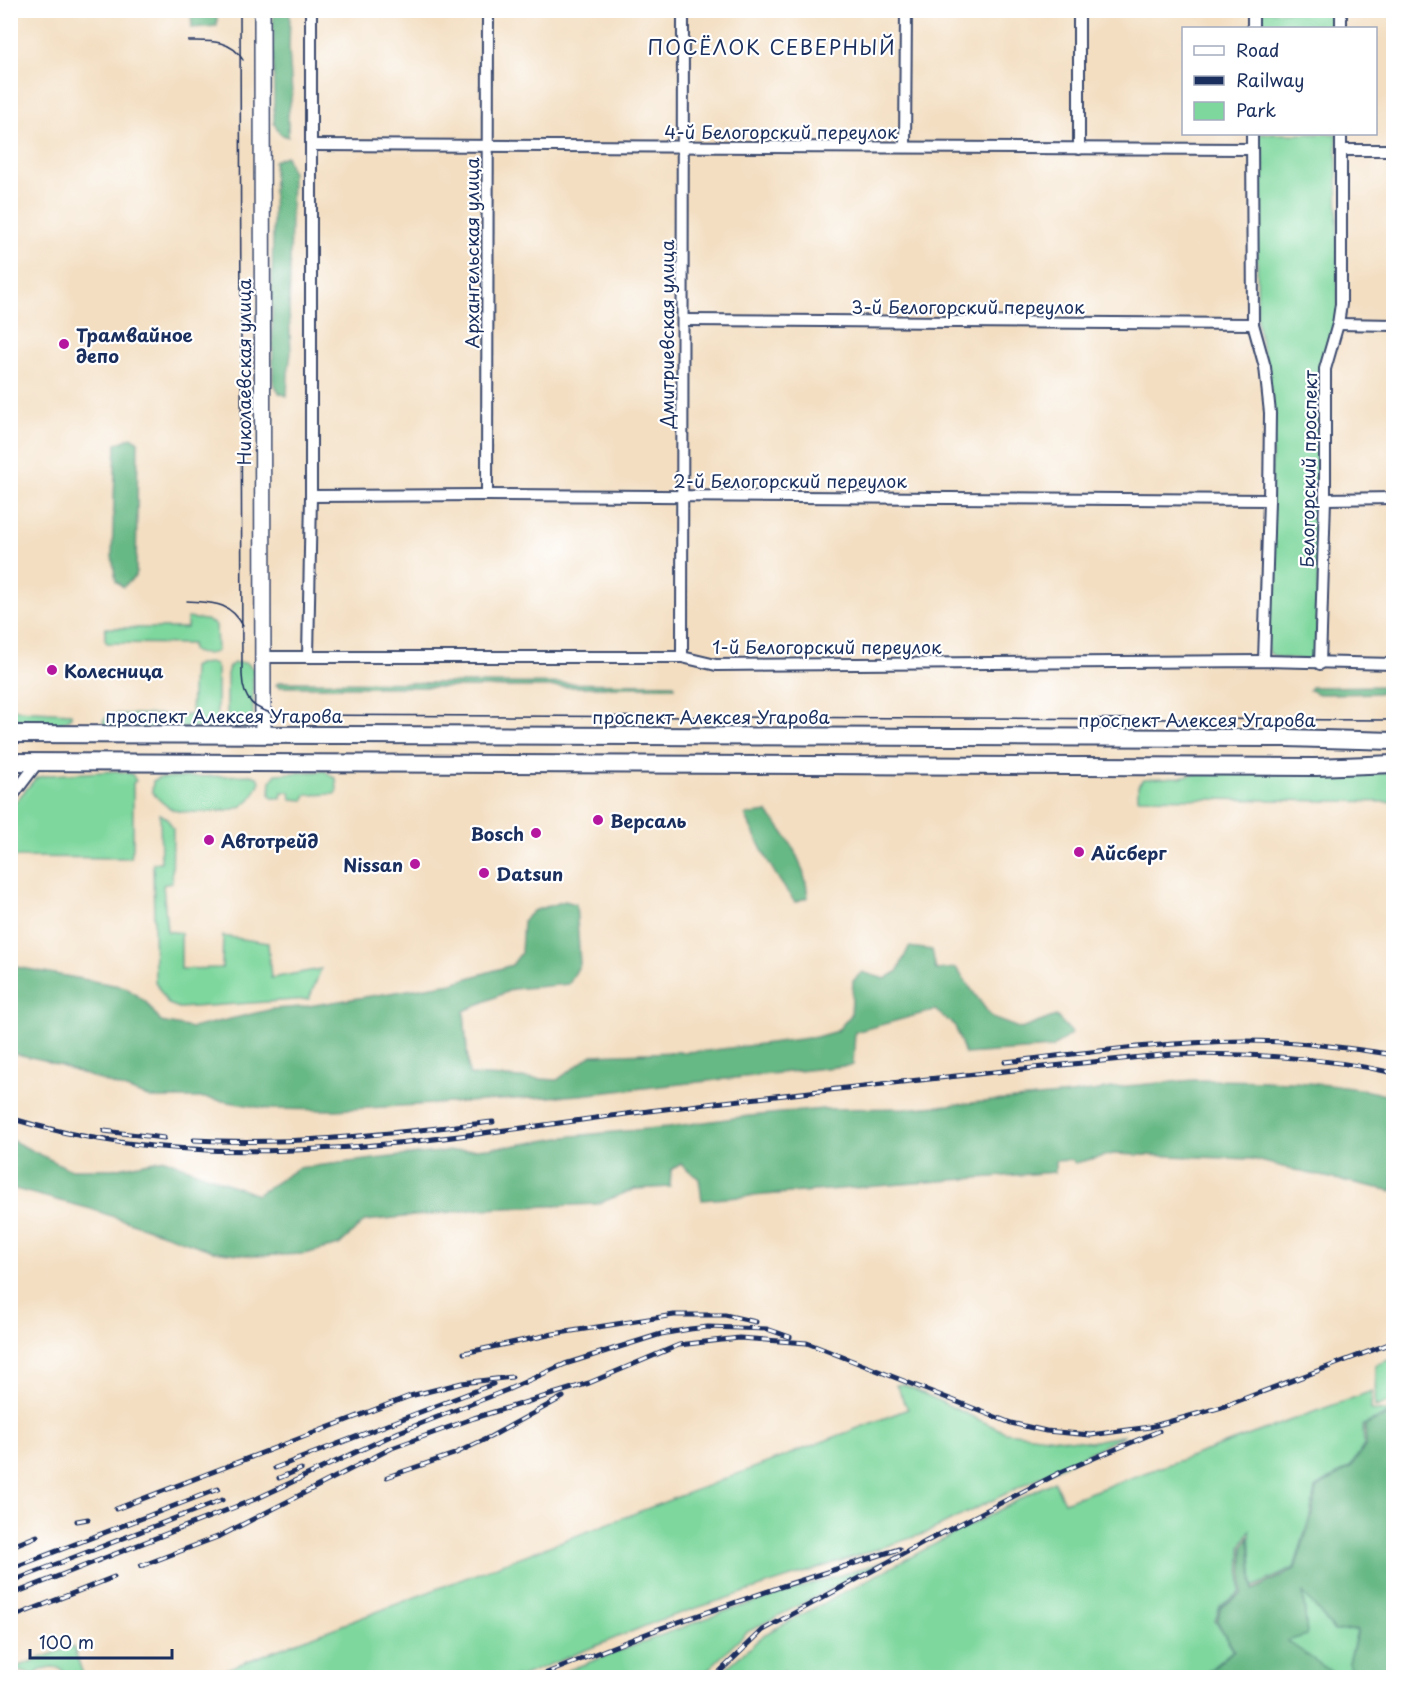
<svg xmlns="http://www.w3.org/2000/svg" width="1404" height="1688" font-family="'Playpen Sans',sans-serif">
  <rect width="100%" height="100%" fill="#fff"/>
  <filter id="ink" filterUnits="userSpaceOnUse"><feTurbulence type="fractalNoise" baseFrequency=".0167" numOctaves="2"/><feDisplacementMap in="SourceGraphic" scale="12" xChannelSelector="R" yChannelSelector="G"/><feConvolveMatrix kernelMatrix="1 2 1 2 8 2 1 2 1" color-interpolation-filters="sRGB"/></filter>
  <filter id="wash" filterUnits="userSpaceOnUse"><feTurbulence type="fractalNoise" baseFrequency=".008" numOctaves="4" result="noise"/><feDisplacementMap in="SourceGraphic" scale="24" xChannelSelector="R" yChannelSelector="G"/><feGaussianBlur stdDeviation="1.35" result="paint"/><feColorMatrix in="noise" values="0 0 0 0 0 0 0 0 0 0 0 0 0 0 0 0 0 1.4 0 .05"/><feComposite in="paint" operator="in"/></filter>
  <g filter="url(#wash)">
    <rect width="100%" height="100%" fill="#f3dec1"/>
    <g fill="#7ed79d" stroke="#4c837e" stroke-width="1.5">
      <rect x="1258" y="11" width="79" height="17"/>
      <polygon points="1258,134 1337,134 1338,310 1320,383 1317,647 1314,655 1307,660 1280,658 1270,654 1267,645 1273,403 1257,321"/>
      <path d="M187,618L206,620L216,625L217,651C211,655 198,655 192,650V644L107,643L105,640V628H187Z"/>
      <polygon points="212,663 215,664 217,670 217,722 214,726 210,728 110,728 103,723 104,719 111,714 191,715 193,667 198,664"/>
      <polygon points="234,663 246,663 253,669 253,721 248,727 229,727 227,723 227,674 229,667"/>
      <path d="M11,706L17,710L71,713V717C58,731 26,724 11,716Z"/>
      <polygon points="117,771 132,774 136,781 133,783 133,848 130,858 11,857 11,807 36,778 50,775"/>
      <polygon points="325,771 336,779 337,790 335,794 306,795 304,800 291,799 290,792 282,792 281,798 272,798 270,795 271,781 276,774"/>
      <polygon points="1197,773 1393,773 1393,802 1138,798 1138,786 1143,779 1180,777"/>
      <path d="M251,775L257,777L260,781C256,791 251,802 240,807C228,812 186,814 174,810C165,806 158,799 152,792L153,781L159,778Z"/>
      <polygon points="160,814 167,818 173,829 172,882 163,885 167,931 181,933 181,969 222,968 223,936 268,943 271,978 321,969 309,999 179,1008 168,1004 155,982 153,863 161,862"/>
      <polygon points="1393,1358 1393,1401 1375,1407 1376,1365"/>
      <polygon points="903,1384 1005,1432 1090,1442 1125,1435 926,1533 660,1620 519,1677 206,1677 908,1409 896,1385"/>
      <polygon points="1372,1391 1371,1410 1393,1412 1363,1425 1364,1445 1351,1466 1315,1488 1310,1516 1294,1568 1253,1587 1250,1530 1241,1546 1240,1593 1220,1606 1215,1621 1233,1650 1201,1677 789,1678 784,1670 779,1677 716,1677 765,1634 1054,1481 1064,1502"/>
      <polygon points="885,1561 747,1632 700,1677 550,1677 726,1611"/>
      <polygon points="1303,1592 1334,1631 1357,1630 1349,1663 1354,1677 1332,1677 1333,1673 1287,1641 1307,1635"/>
      <path d="M73,1646L84,1677H68C60,1663 46,1665 34,1675L11,1669Z"/>
    </g>
    <g fill="#66b884" stroke="#407471" stroke-width="1.5">
      <polygon points="191,11 217,11 217,26 192,28"/>
      <polygon points="273,11 290,11 289,50 292,94 288,115 288,137 280,134 274,123"/>
      <polygon points="286,156 292,172 289,309 291,353 288,374 287,396 279,393 273,382 272,292 274,161"/>
      <polygon points="132,437 138,442 136,576 123,587 116,581 112,556 116,444"/>
      <polygon points="279,682 674,684 675,687 280,687 276,685"/>
      <polygon points="1393,686 1393,693 1319,694 1309,690 1311,687"/>
      <path d="M767,812C789,837 805,863 808,897L795,902C774,876 759,845 745,815Z"/>
      <polygon points="565,901 576,904 580,964 569,984 513,989 464,1011 469,1075 557,1080 592,1055 706,1051 816,1037 837,1031 851,1015 853,981 862,972 885,979 897,972 909,947 932,950 936,970 956,968 992,1018 1021,1029 1056,1016 1072,1033 1052,1048 965,1054 955,1026 935,1010 855,1032 853,1065 580,1095 335,1110 269,1109 205,1098 151,1098 44,1060 11,1053 11,966 125,987 146,1002 161,1022 192,1028 273,1009 302,1007 452,983 512,965 521,953 523,921 533,911"/>
      <path d="M1194,1080C1260,1081 1330,1079 1393,1097V1191L1306,1173L1252,1159L1113,1154L1075,1163L1071,1160L1055,1161V1172L702,1200L699,1179L681,1164L671,1170L670,1187L635,1189L597,1204L482,1209L365,1221L339,1245L304,1254L254,1256L213,1251L91,1209L11,1188V1140L69,1169H113L165,1159L257,1195L298,1168L417,1154L511,1146L572,1136L668,1127L749,1116L823,1109L915,1108L1071,1094L1126,1086Z"/>
      <polygon points="1393,1414 1393,1677 1354,1677 1349,1663 1358,1630 1335,1631 1303,1593 1307,1635 1287,1641 1333,1673 1332,1677 1203,1677 1234,1650 1217,1621 1221,1607 1242,1594 1243,1547 1249,1537 1253,1590 1295,1569 1312,1515 1316,1489 1351,1467 1366,1445 1365,1425"/>
    </g>
  </g>
  <g filter="url(#ink)">
    <g fill="none" stroke-linecap="round" stroke-linejoin="round">
      <defs>
        <g id="street">
          <polyline points="1341,10 1341,28"/>
          <polyline points="1253,28 1253,10"/>
          <polyline points="1252,134 1253,324 1265,367 1270,413 1269,500 1264,661"/>
          <polyline points="311,145 1252,149"/>
          <polyline points="905,147 906,10"/>
          <polyline points="1079,149 1079,10"/>
          <polyline points="1341,150 1394,150"/>
          <polyline points="683,320 1253,324"/>
          <polyline points="1338,324 1394,325"/>
          <polyline points="487,495 488,10"/>
          <polyline points="311,496 487,495 1269,500"/>
          <polyline points="1325,499 1394,498"/>
          <polyline points="263,657 682,657 716,665 1264,661 1394,664"/>
          <polyline points="308,657 311,496 311,10"/>
          <polyline points="682,657 683,10"/>
          <polyline points="1320,664 1325,499 1325,369 1338,324 1341,304 1341,134"/>
          <polyline points="10,799 38,762"/>
        </g>
        <polyline id="secondary" points="262,10 263,734"/>
        <g id="primary">
          <polyline points="10,734 1287,738 1394,741"/>
          <polyline points="10,762 1316,767 1394,764"/>
        </g>
      </defs>
      <use href="#street" stroke="#3b496d" stroke-width="14"/>
      <use href="#secondary" stroke="#3b496d" stroke-width="18"/>
      <use href="#primary" stroke="#3b496d" stroke-width="20"/>
      <use href="#street" stroke="#fff" stroke-width="10"/>
      <use href="#secondary" stroke="#fff" stroke-width="15"/>
      <use href="#primary" stroke="#fff" stroke-width="16"/>
      <g stroke="#1b2f5e" stroke-width="1.5">
        <path d="M240,10L242,675C243,701 254,710 279,715L1394,720"/>
        <path d="M188,41C209,41 231,39 243,60"/>
        <path d="M187,601C212,603 230,601 243,626"/>
      </g>
      <defs>
        <g id="rail">
          <path d="M1005,1062C1084,1053 1163,1042 1243,1041C1292,1041 1345,1047 1394,1055"/>
          <path d="M10,1118C218,1183 447,1136 657,1110C829,1089 1000,1071 1172,1054C1246,1054 1320,1056 1394,1073"/>
          <polyline points="104,1131 164,1138"/>
          <path d="M194,1140C294,1146 393,1133 493,1122"/>
          <polyline points="464,1353 553,1334 674,1315 725,1315 756,1322"/>
          <polyline points="275,1468 493,1384"/>
          <polyline points="387,1477 454,1454 490,1437 563,1397"/>
          <polyline points="279,1478 301,1469"/>
          <polyline points="116,1509 410,1396 462,1383 512,1377"/>
          <polyline points="77,1521 88,1519"/>
          <polyline points="10,1547 37,1536"/>
          <polyline points="141,1566 220,1536 392,1448 474,1418 589,1383 679,1345 739,1338 807,1343 1011,1423 1046,1431 1091,1435 1150,1427 1222,1407 1394,1342"/>
          <polyline points="10,1569 218,1489"/>
          <polyline points="10,1582 222,1500"/>
          <polyline points="10,1595 258,1498 399,1432 507,1390 565,1364 661,1334 690,1329 708,1327 767,1329 790,1337"/>
          <polyline points="10,1618 114,1577"/>
          <polyline points="534,1678 661,1628 780,1587 899,1549"/>
          <polyline points="713,1678 763,1630 927,1541 1063,1471 1159,1431"/>
        </g>
      </defs>
      <use href="#rail" stroke="#1b2f5e" stroke-width="5"/>
      <use href="#rail" stroke="#fff" stroke-width="3" stroke-dasharray="9" stroke-linecap="butt"/>
    </g>
  </g>
  <g fill="#b5179e" stroke="#fff" stroke-width="2">
    <circle cx="64" cy="344" r="6"/>
    <circle cx="52" cy="670" r="6"/>
    <circle cx="598" cy="820" r="6"/>
    <circle cx="536" cy="833" r="6"/>
    <circle cx="209" cy="840" r="6"/>
    <circle cx="1079" cy="852" r="6"/>
    <circle cx="415" cy="864" r="6"/>
    <circle cx="484" cy="873" r="6"/>
  </g>
  <g text-anchor="middle" dominant-baseline="central" stroke-width="4.5" stroke-linejoin="round" paint-order="stroke">
    <g font-size="18" fill="#1b2f5e" stroke="#fff">
      <text x="781" y="131">4-й Белогорский переулок</text>
      <text transform="translate(471 253) rotate(-90)">Архангельская улица</text>
      <text x="968" y="306">3-й Белогорский переулок</text>
      <text transform="translate(666 334) rotate(-90)">Дмитриевская улица</text>
      <text transform="translate(243 372) rotate(-90)">Николаевская улица</text>
      <text transform="translate(1308 469) rotate(-89)">Белогорский проспект</text>
      <text x="790" y="480">2-й Белогорский переулок</text>
      <text x="827" y="646">1-й Белогорский переулок</text>
      <text x="224" y="715">проспект Алексея Угарова</text>
      <text x="711" y="716">проспект Алексея Угарова</text>
      <text x="1197" y="719">проспект Алексея Угарова</text>
    </g>
    <g font-size="18" font-weight="bold" fill="#1b2f5e" stroke="#fff" text-anchor="start">
      <text x="76" y="334">Трамвайное<tspan x="76" dy="21">депо</tspan></text>
      <text x="64" y="670">Колесница</text>
      <text x="610" y="820">Версаль</text>
      <text x="524" y="833" text-anchor="end">Bosch</text>
      <text x="221" y="840">Автотрейд</text>
      <text x="1091" y="852">Айсберг</text>
      <text x="403" y="864" text-anchor="end">Nissan</text>
      <text x="496" y="873">Datsun</text>
    </g>
    <g font-size="20" letter-spacing="1.5" fill="#1b2f5e" stroke="#fff">
      <text x="772" y="47">ПОСЁЛОК СЕВЕРНЫЙ</text>
    </g>
  </g>
  <rect width="1404" height="1688" fill="none" stroke="#fff" stroke-width="36"/>
  <rect x="1182" y="27" width="195" height="108" fill="#ffffff" stroke="#a4acbf" stroke-width="1.5"/>
  <rect x="1194" y="46" width="30" height="9" fill="#ffffff" stroke="#a4acbf" stroke-width="1.5"/>
  <text x="1236" y="57" font-size="18" fill="#1b2f5e">Road</text>
  <rect x="1194" y="76" width="30" height="9" fill="#1b2f5e" stroke="#a4acbf" stroke-width="1.5"/>
  <text x="1236" y="87" font-size="18" fill="#1b2f5e">Railway</text>
  <rect x="1194" y="102" width="30" height="18" fill="#7ed79d" stroke="#a4acbf" stroke-width="1.5"/>
  <text x="1236" y="117" font-size="18" fill="#1b2f5e">Park</text>
  <path d="M30 1649v9h142v-9" fill="none" stroke="#1b2f5e" stroke-width="3"/>
  <text x="39" y="1649" font-size="18" fill="#1b2f5e" stroke="#ffffff" stroke-width="4.5" paint-order="stroke">100 m</text>
</svg>
